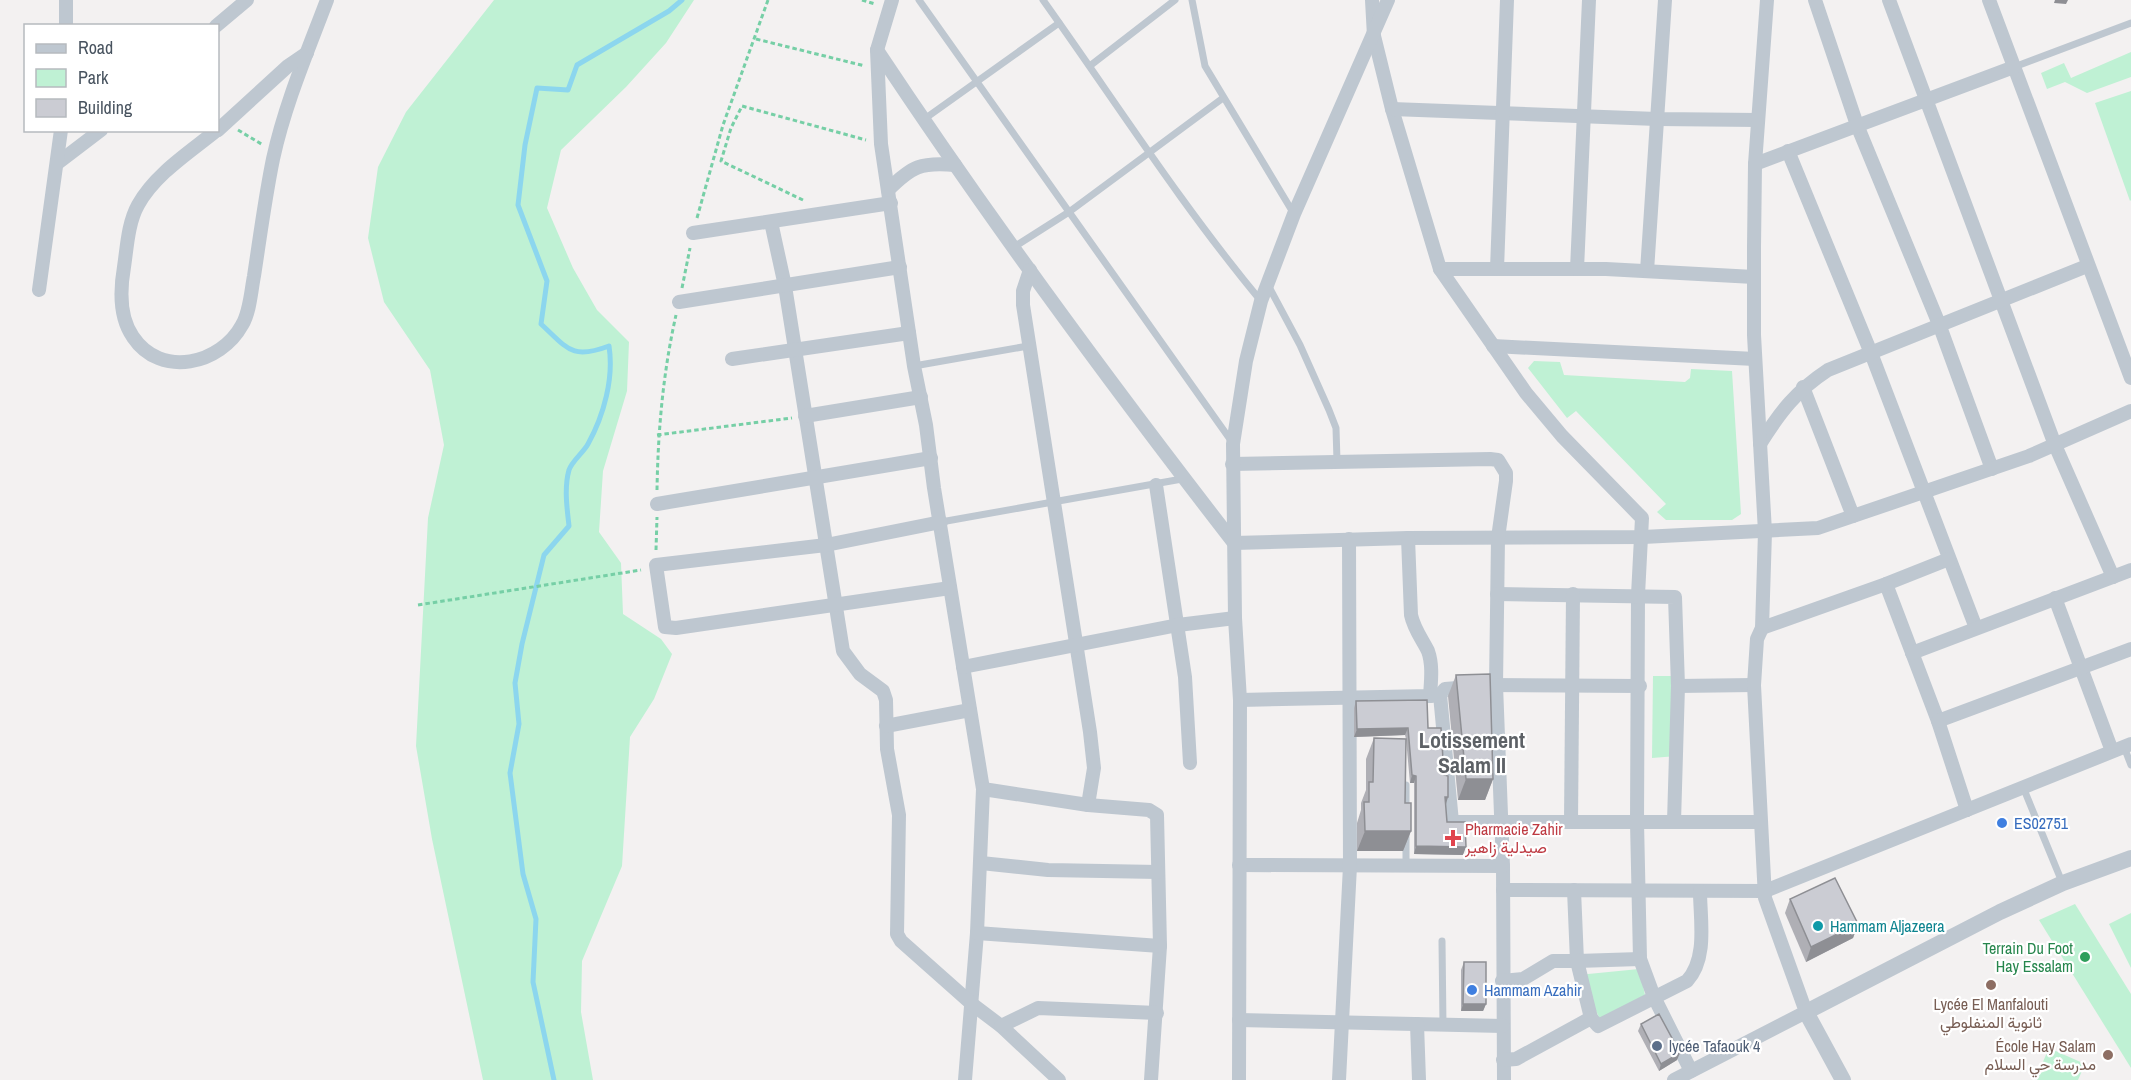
<svg xmlns="http://www.w3.org/2000/svg" width="2131" height="1080" font-family="'Archivo Narrow',Vazirmatn,sans-serif">
  <rect width="100%" height="100%" fill="#f3f1f1"/>
  <g fill="#bff1d4">
    <polygon points="494,0 694,0 666,43 626,87 561,150 547,208 573,268 597,310 629,342 627,391 603,471 599,532 621,563 623,614 661,639 672,654 654,699 630,737 622,866 582,961 581,1012 593,1080 483,1080 432,839 416,746 428,518 444,445 430,370 384,302 368,238 378,167 406,112"/>
    <polygon points="2131,52 2131,77 2087,93 2065,82 2047,89 2041,73 2064,63 2071,78"/>
    <polygon points="2131,91 2131,200 2130,201 2095,103"/>
    <polygon points="1534,361 1560,362 1564,375 1685,382 1690,378 1691,369 1732,371 1741,514 1732,520 1666,520 1657,512 1666,504 1576,411 1567,418 1528,368"/>
    <polygon points="1653,676 1675,676 1677,756 1652,758"/>
    <polygon points="2075,904 2131,994 2131,1068 2039,920"/>
    <polygon points="2131,913 2131,968 2109,924"/>
    <polygon points="1639,969 1645,995 1600,1019 1578,975"/>
    <polygon points="2049,1048 2085,1064 2078,1080 2035,1080"/>
  </g>
  <g fill="none" stroke-linecap="round" stroke-linejoin="round">
    <path stroke="#8cd6ee" stroke-width="5" d="M554,1080L533,982L536,919L523,874L510,773L519,724L515,683L522,644L544,555L569,526C567,508 564,488 569,470C572,461 583,453 588,444C604,415 614,378 609,346C572,360 568,349 541,324L547,281L518,205L525,145L537,88L568,90L577,65L669,11L682,0"/>
    <g stroke="#76cfa6" stroke-width="3" stroke-dasharray="4.5 3" stroke-linecap="butt">
      <polyline points="862,0 875,4"/>
      <polyline points="756,39 865,66"/>
      <polyline points="238,130 263,145"/>
      <polyline points="803,200 721,161 731,128 742,106 866,140"/>
      <polyline points="697,218 723,125 768,0"/>
      <polyline points="682,288 690,248"/>
      <polyline points="657,435 792,418"/>
      <path d="M657,490C658,430 663,373 676,315"/>
      <polyline points="656,550 657,517"/>
      <polyline points="418,605 641,570"/>
    </g>
    <g stroke="#bec7d0" stroke-width="7">
      <polyline points="919,0 1232,442"/>
      <path d="M1043,0C1115,101 1182,206 1261,301"/>
      <polyline points="1192,0 1205,66 1294,214"/>
      <polyline points="1091,65 1175,0"/>
      <polyline points="2014,67 2131,23"/>
      <polyline points="923,120 1059,23"/>
      <polyline points="1014,247 1069,212 1223,98"/>
      <polyline points="1269,287 1300,345 1329,410 1336,428 1337,461"/>
      <polyline points="914,366 1028,346"/>
      <polyline points="941,522 1182,479"/>
      <polyline points="2124,747 2131,765"/>
      <polyline points="2023,787 2062,882"/>
      <polyline points="1406,812 1406,785"/>
      <polyline points="1406,866 1406,835"/>
      <polyline points="1442,941 1443,1025"/>
    </g>
    <g stroke="#bec7d0" stroke-width="14">
      <polyline points="66,0 66,26"/>
      <polyline points="892,0 877,50 881,144 914,366 926,425 934,488 983,789 977,933 965,1080"/>
      <polyline points="1372,0 1374,36 1392,109 1440,269 1526,393 1562,436 1642,518 1638,595 1637,822 1640,959 1654,997 1691,1071"/>
      <polyline points="1815,0 1857,125 1939,324 1992,469"/>
      <polyline points="1889,0 2055,445 2113,577"/>
      <polyline points="1989,0 2131,378"/>
      <polyline points="216,26 247,0"/>
      <path d="M877,50C989,219 1110,383 1234,543L1408,538L1643,537L1818,528L2029,456L2131,411"/>
      <polyline points="1392,109 1657,119 1758,120"/>
      <path d="M217,130C190,152 155,174 138,205C128,223 127,247 124,267C120,290 119,317 133,337C161,379 221,364 242,325C250,312 251,291 254,276C260,237 265,198 273,159C285,104 307,53 327,0"/>
      <polyline points="218,130 288,66 307,53"/>
      <polyline points="1788,151 1871,353 1976,628"/>
      <polyline points="59,162 101,130"/>
      <polyline points="1755,164 2014,67"/>
      <path d="M888,190C912,166 921,162 955,165"/>
      <polyline points="771,222 785,286 843,651 860,674 883,691 886,700 887,749 899,815 897,934 901,941 972,1004 1001,1026 1059,1080"/>
      <polyline points="693,233 891,203"/>
      <polyline points="1440,269 1606,269 1754,277"/>
      <polyline points="1497,269 1507,0"/>
      <polyline points="1577,269 1589,0"/>
      <polyline points="1030,270 1023,291 1023,305 1090,732 1094,768 1088,805"/>
      <polyline points="1647,271 1665,0"/>
      <polyline points="39,290 61,130"/>
      <polyline points="679,302 900,267"/>
      <polyline points="1493,346 1755,359"/>
      <polyline points="732,359 909,333"/>
      <polyline points="1803,387 1853,516"/>
      <polyline points="805,416 921,397"/>
      <path d="M1760,444C1780,412 1796,391 1828,370L2087,266"/>
      <polyline points="1232,464 1490,459 1498,460 1506,473 1506,481 1498,538 1496,685 1503,866 1504,1080"/>
      <polyline points="1156,485 1185,677 1190,763"/>
      <polyline points="657,504 931,458"/>
      <polyline points="941,522 826,545 656,565 665,627 676,628 950,588"/>
      <path d="M1408,538L1411,615C1414,629 1422,639 1428,651C1433,665 1431,681 1430,696"/>
      <polyline points="1886,584 1938,721 1967,810"/>
      <polyline points="1497,594 1675,597 1678,686 1674,822"/>
      <polyline points="2055,598 2112,751"/>
      <polyline points="1762,628 1886,584 1949,559"/>
      <polyline points="1912,653 2131,570"/>
      <polyline points="963,667 1178,625 1235,618"/>
      <polyline points="1489,685 1640,686"/>
      <polyline points="1678,686 1754,685"/>
      <polyline points="1440,695 1452,822 1759,822"/>
      <polyline points="1240,700 1430,696 1440,695 1445,689 1470,687"/>
      <polyline points="1938,721 2131,649"/>
      <polyline points="886,726 970,710"/>
      <polyline points="983,789 1088,805 1149,810 1157,815 1160,946 1151,1080"/>
      <polyline points="1571,822 1573,594"/>
      <polyline points="981,863 1048,870 1158,872"/>
      <polyline points="1239,865 1503,866"/>
      <polyline points="1503,890 1765,891 2131,744"/>
      <polyline points="977,933 1160,946"/>
      <polyline points="1502,981 1523,979 1553,961 1577,961 1574,890"/>
      <polyline points="1591,1018 1577,961 1640,959"/>
      <polyline points="1239,1020 1503,1026"/>
      <polyline points="1417,1024 1419,1080"/>
      <polyline points="1001,1026 1038,1008 1157,1013"/>
      <path d="M1503,1060L1516,1059L1591,1018L1598,1026L1687,981C1708,958 1700,919 1700,891"/>
      <polyline points="1239,1080 1240,700 1235,618 1233,444 1246,361 1261,301 1294,214 1388,0"/>
      <polyline points="1339,1080 1350,866 1349,539"/>
      <polyline points="1674,1080 1806,1012 1765,898 1754,685 1757,639 1762,628 1765,532 1754,335 1754,247 1755,164 1767,0"/>
    </g>
    <polyline stroke="#bec7d0" stroke-width="16" points="1843,1080 1806,1012 2000,912 2063,883 2131,858"/>
  </g>
  <g fill="#afafb5">
    <polygon points="1456,675 1493,779 1485,800 1458,800 1448,696"/>
    <polygon points="1356,701 1428,728 1444,775 1448,797 1445,804 1447,822 1463,855 1414,854 1414,783 1410,783 1406,739 1405,803 1411,831 1403,851 1357,851 1357,823 1361,810 1361,803 1366,790 1366,759 1374,738 1406,739 1405,735 1354,737 1354,708"/>
    <polygon points="1790,899 1858,924 1853,938 1806,962 1785,913"/>
    <polygon points="1464,962 1486,1004 1483,1011 1461,1011 1461,970"/>
    <polygon points="1641,1024 1677,1060 1659,1071 1638,1031"/>
  </g>
  <g fill="#8e8f94">
    <polygon points="2055,0 2068,0 2066,4 2054,3"/>
    <polygon points="1408,728 1405,735 1354,737 1357,729"/>
    <polygon points="1412,775 1416,776 1414,783 1410,783"/>
    <polygon points="1466,779 1493,779 1485,800 1458,800"/>
    <polygon points="1445,797 1448,797 1446,804 1442,804"/>
    <polygon points="1365,831 1411,831 1403,851 1357,851"/>
    <polygon points="1416,846 1466,847 1463,855 1414,854"/>
    <polygon points="1858,924 1853,938 1806,962 1811,947"/>
    <polygon points="1463,1004 1486,1004 1483,1011 1461,1011"/>
    <polygon points="1680,1053 1677,1060 1659,1071 1661,1064"/>
  </g>
  <g fill="#cbccd3" stroke="#8e8f94" stroke-width="1.5">
    <polygon points="1490,674 1493,779 1466,779 1456,675"/>
    <polygon points="1427,700 1428,728 1441,728 1444,775 1448,776 1448,797 1445,797 1447,822 1465,822 1466,847 1416,846 1416,776 1412,775 1408,728 1357,729 1356,701"/>
    <polygon points="1374,738 1406,739 1405,803 1411,803 1411,831 1365,831 1364,802 1369,802 1369,782 1373,782"/>
    <polygon points="1835,878 1858,924 1811,947 1790,899"/>
    <polygon points="1464,962 1486,962 1486,1004 1463,1004"/>
    <polygon points="1659,1014 1680,1053 1661,1064 1641,1024"/>
  </g>
  <g fill="#3f7fe0" stroke="#fff" stroke-width="2">
    <circle cx="2002" cy="823" r="6"/>
    <circle cx="1472" cy="990" r="6"/>
  </g>
  <path fill="#e0444e" stroke="#fff" stroke-width="2" d="M1450 829h6v6h6v6h-6v6h-6v-6h-6v-6h6z"/>
  <circle fill="#0f9aa8" stroke="#fff" stroke-width="2" cx="1818" cy="926" r="6"/>
  <circle fill="#2e9e5b" stroke="#fff" stroke-width="2" cx="2085" cy="957" r="6"/>
  <g fill="#8d6e63" stroke="#fff" stroke-width="2">
    <circle cx="1991" cy="985" r="6"/>
    <circle cx="2108" cy="1055" r="6"/>
  </g>
  <circle fill="#5c6f8a" stroke="#fff" stroke-width="2" cx="1657" cy="1046" r="6"/>
  <g text-anchor="middle" dominant-baseline="central" stroke-width="4.5" stroke-linejoin="round" paint-order="stroke">
    <g font-size="16" fill="#366cbe" stroke="#fff" text-anchor="start">
      <text x="2014" y="823">ES02751</text>
      <text x="1484" y="990">Hammam Azahir</text>
    </g>
    <g font-size="16" fill="#be3a42" stroke="#fff" text-anchor="start">
      <text x="1465" y="829">Pharmacie Zahir<tspan x="1465" dy="18">صيدلية زاهير</tspan></text>
    </g>
    <g font-size="16" fill="#0d838f" stroke="#fff" text-anchor="start">
      <text x="1830" y="926">Hammam Aljazeera</text>
    </g>
    <g font-size="16" fill="#27864d" stroke="#fff" text-anchor="end">
      <text x="2073" y="948">Terrain Du Foot<tspan x="2073" dy="18">Hay Essalam</tspan></text>
    </g>
    <g font-size="16" fill="#785e54" stroke="#fff">
      <text x="1991" y="1004">Lycée El Manfalouti<tspan x="1991" dy="18">ثانوية المنفلوطي</tspan></text>
      <text x="2096" y="1046" text-anchor="end">École Hay Salam<tspan x="2096" dy="18">مدرسة حي السلام</tspan></text>
    </g>
    <g font-size="16" fill="#4e5e75" stroke="#fff" text-anchor="start">
      <text x="1669" y="1046">lycée Tafaouk 4</text>
    </g>
    <g font-size="22" font-weight="bold" fill="#5d6166" stroke="#fff">
      <text x="1472" y="740">Lotissement<tspan x="1472" dy="25">Salam II</tspan></text>
    </g>
  </g>
  <rect x="24" y="24" width="195" height="108" fill="#ffffff" stroke="#b6babf" stroke-width="1.5"/>
  <rect x="36" y="44" width="30" height="9" fill="#bec7d0" stroke="#b6babf" stroke-width="1.5"/>
  <text x="78" y="54" font-size="18" fill="#48535f">Road</text>
  <rect x="36" y="69" width="30" height="18" fill="#bff1d4" stroke="#b6babf" stroke-width="1.5"/>
  <text x="78" y="84" font-size="18" fill="#48535f">Park</text>
  <rect x="36" y="99" width="30" height="18" fill="#cbccd3" stroke="#b6babf" stroke-width="1.5"/>
  <text x="78" y="114" font-size="18" fill="#48535f">Building</text>
</svg>
